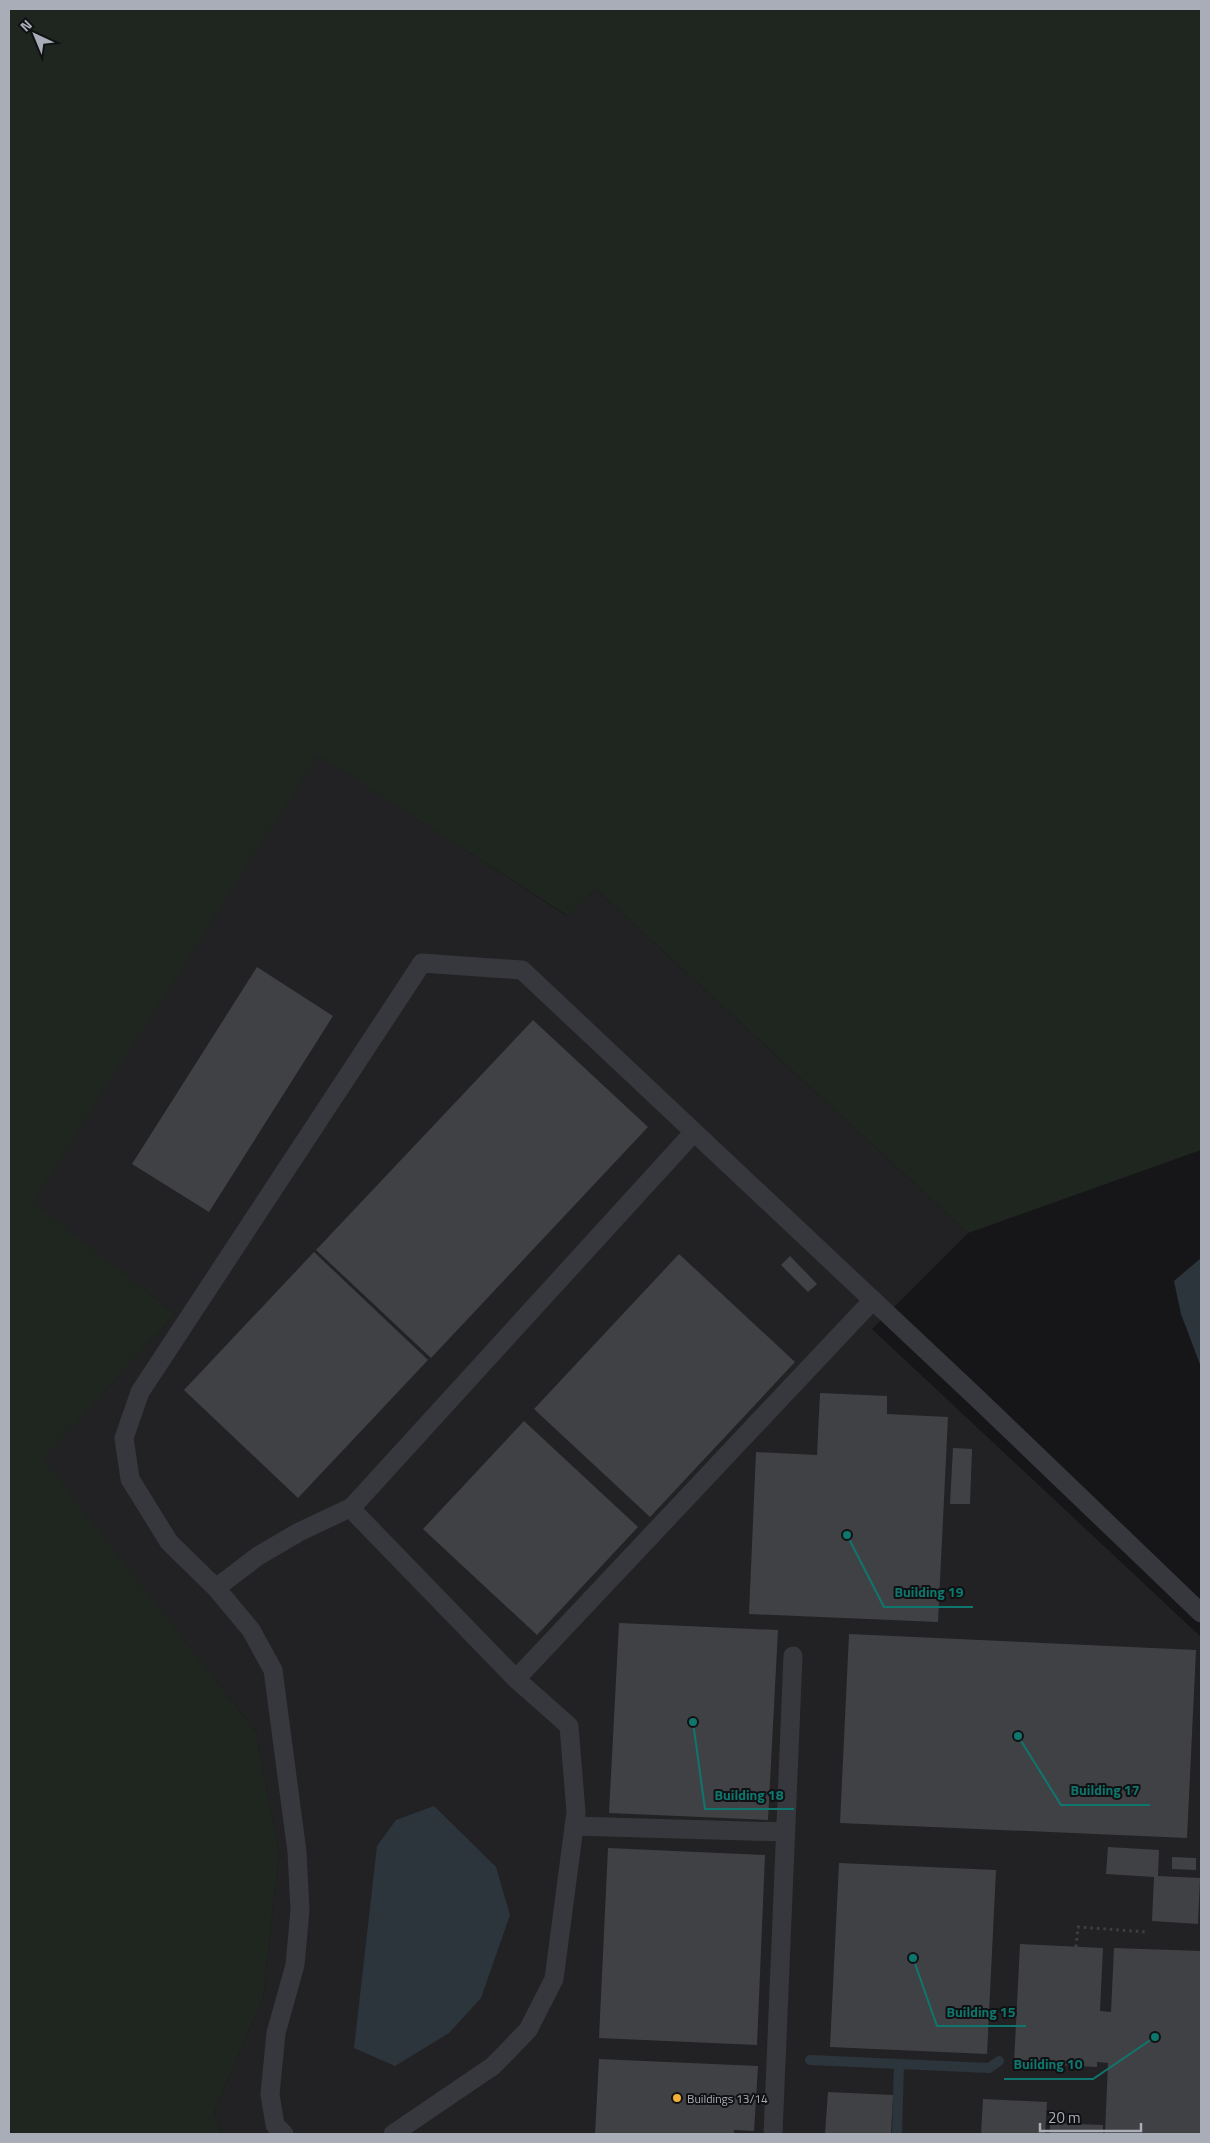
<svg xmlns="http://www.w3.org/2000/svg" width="1210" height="2143" font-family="'Titillium Web',sans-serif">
  <rect width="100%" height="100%" fill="#161618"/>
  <polygon fill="#222225" points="318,754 567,916 596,889 968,1233 872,1329 1201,1637 1201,2134 222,2134 214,2112 263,1998 279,1852 256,1732 42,1459 175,1314 32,1203"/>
  <polygon fill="#1e261f" points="9,9 1201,9 1201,1150 968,1233 596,889 568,916 318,755 33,1202 175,1314 43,1459 256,1732 279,1852 263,1998 214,2112 222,2134 9,2134"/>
  <g fill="#2c353c">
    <polygon points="1201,1258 1201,1367 1181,1314 1174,1281"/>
    <polygon points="434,1806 496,1867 510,1915 481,1998 449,2033 395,2066 354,2048 377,1846 396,1820"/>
  </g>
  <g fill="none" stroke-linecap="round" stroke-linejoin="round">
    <g stroke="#2c353c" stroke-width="10">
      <polyline points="810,2060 989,2068 999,2061"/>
      <polyline points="897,2134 899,2064"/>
    </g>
  </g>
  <g fill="#404145">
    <polygon points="257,967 333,1016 209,1212 132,1164"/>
    <polygon points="533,1020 648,1127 431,1358 316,1250"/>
    <polygon points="314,1252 428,1360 298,1498 184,1390"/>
    <polygon points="679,1254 795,1362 650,1517 534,1409"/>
    <polygon points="790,1256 817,1284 808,1292 781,1265"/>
    <polygon points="820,1393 887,1396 887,1414 948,1417 938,1622 749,1614 756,1452 817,1455"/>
    <polygon points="524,1421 638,1527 537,1635 423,1529"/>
    <polygon points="953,1448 972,1449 970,1504 950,1504"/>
    <polygon points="619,1623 778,1630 768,1820 609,1813"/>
    <polygon points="849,1634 1196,1650 1187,1838 840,1823"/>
    <polygon points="1108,1847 1159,1850 1158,1876 1200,1878 1198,1924 1152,1921 1154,1877 1106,1874"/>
    <polygon points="608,1848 765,1855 757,2045 599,2038"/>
    <polygon points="1172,1857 1196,1858 1196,1870 1172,1869"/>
    <polygon points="839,1863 996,1870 987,2054 830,2047"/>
    <polygon points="1020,1944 1103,1948 1100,2011 1111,2012 1114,1948 1201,1951 1201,2134 1105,2134 1108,2063 1097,2062 1097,2067 1014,2063"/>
    <polygon points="599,2059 758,2066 754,2131 734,2130 734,2134 595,2134"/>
    <polygon points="828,2092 893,2095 891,2134 825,2134"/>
    <polygon points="983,2099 1047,2102 1045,2134 981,2134"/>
    <polygon points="1050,2123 1103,2125 1103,2134 1050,2134"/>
  </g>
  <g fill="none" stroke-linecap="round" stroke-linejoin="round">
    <polyline stroke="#3d3f44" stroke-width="3" stroke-dasharray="2.5 4" stroke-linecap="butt" points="1076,1947 1078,1927 1147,1932"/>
    <g stroke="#37383d" stroke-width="19">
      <polyline points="352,1507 357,1515 516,1679 569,1726 576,1812 554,1979 528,2030 493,2066 393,2134"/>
      <polyline points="216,1588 258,1556 299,1532 352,1507 694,1132"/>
      <polyline points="516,1679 873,1300"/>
      <polyline points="574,1826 785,1832"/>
      <polyline points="284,2134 275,2125 270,2094 276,2033 295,1965 300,1910 297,1852 273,1670 251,1630 216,1588 169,1542 130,1479 124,1438 140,1392 422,963 522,970 978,1399 1201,1613"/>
      <polyline points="773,2134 793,1656"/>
    </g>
  </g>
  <circle fill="#f2b134" stroke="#111113" stroke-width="2" cx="677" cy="2098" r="5"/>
  <g text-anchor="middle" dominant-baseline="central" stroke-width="4" stroke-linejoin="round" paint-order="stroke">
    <g font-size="12" fill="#a8adb8" stroke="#111113" text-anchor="start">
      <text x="687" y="2098">Buildings 13/14</text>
    </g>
  </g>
  <path fill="none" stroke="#0f766e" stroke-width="2" d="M847 1535L884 1607H973M1018 1736L1061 1805H1150M693 1722L705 1809H794M913 1958L937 2026H1026M1155 2037L1093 2079H1004"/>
  <g fill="#0f766e" stroke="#111113" stroke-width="2">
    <circle cx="847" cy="1535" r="5"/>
    <circle cx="1018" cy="1736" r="5"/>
    <circle cx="693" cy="1722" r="5"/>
    <circle cx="913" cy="1958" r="5"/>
    <circle cx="1155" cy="2037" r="5"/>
  </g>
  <g font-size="14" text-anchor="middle" font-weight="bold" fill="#0f766e" stroke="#111113" stroke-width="4" stroke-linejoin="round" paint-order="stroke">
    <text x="929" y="1597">Building 19</text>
    <text x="1105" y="1795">Building 17</text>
    <text x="749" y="1800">Building 18</text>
    <text x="981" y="2017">Building 15</text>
    <text x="1048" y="2069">Building 10</text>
  </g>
  <rect width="1210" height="2143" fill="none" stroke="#a8adb8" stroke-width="20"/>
  <g transform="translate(35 35) rotate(316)" stroke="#111113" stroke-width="4" paint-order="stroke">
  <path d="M0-4L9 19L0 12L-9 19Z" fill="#a8adb8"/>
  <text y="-8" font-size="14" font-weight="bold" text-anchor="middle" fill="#a8adb8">N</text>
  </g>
  <path d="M1040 2123v8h101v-8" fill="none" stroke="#a8adb8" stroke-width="2.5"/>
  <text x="1048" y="2123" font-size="15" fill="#a8adb8" stroke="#111113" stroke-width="4" paint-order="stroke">20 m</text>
</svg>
